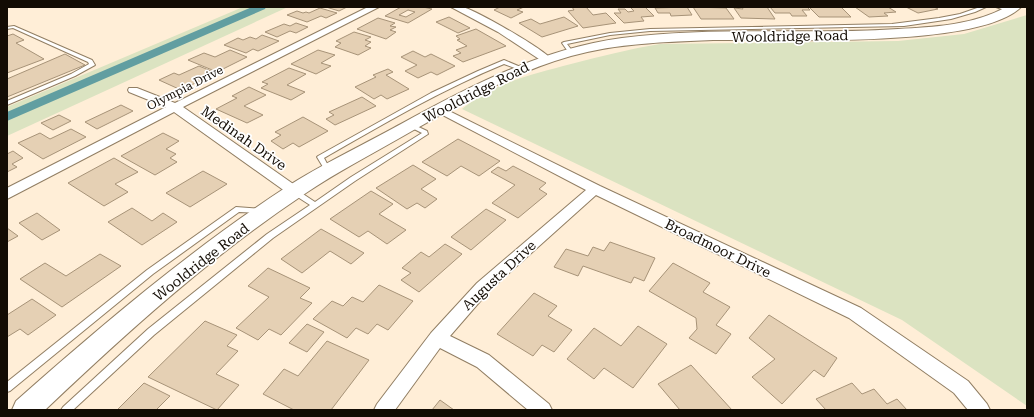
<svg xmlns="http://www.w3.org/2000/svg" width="1034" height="417" font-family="'Roboto Serif',serif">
  <rect width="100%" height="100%" fill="#ffeed7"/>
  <g fill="#dbe3c1">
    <polygon points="243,7 288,7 7,136 7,107"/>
    <path d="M1027,15V406L902,320L462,109C493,83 533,74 571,64C601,56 630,49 660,44L898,41L964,34Z"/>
  </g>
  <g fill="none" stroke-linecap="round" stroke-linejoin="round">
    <polygon fill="#619ea1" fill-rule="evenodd" points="252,7 266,7 265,9 7,121 7,112"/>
  </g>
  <g fill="#e5d0b4" stroke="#a79378" fill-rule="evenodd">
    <polygon points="326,7 347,7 339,11"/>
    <path d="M401,7H423L432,9L408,23L385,16ZM408,10L415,12L406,17L399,15Z"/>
    <polygon points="500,7 524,7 517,10 523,12 511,18 494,10"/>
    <polygon points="572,7 586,7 593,15 606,13 616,23 583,28 568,11 574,10"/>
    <polygon points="630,7 645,7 654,16 641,17 644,21 624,23 614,13 621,13 618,9 625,9 628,12 634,11"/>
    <polygon points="687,7 692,15 671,16 670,13 658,13 655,8"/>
    <polygon points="693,7 726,8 734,19 701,19"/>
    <polygon points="742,7 767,7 775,19 741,18 734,8 743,9"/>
    <polygon points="770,7 807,7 810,10 802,10 807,16 792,16 790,13 775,13"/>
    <polygon points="809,7 841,7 851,17 819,17"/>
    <polygon points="855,7 888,7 896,12 884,13 888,16 869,17"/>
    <polygon points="906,7 934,7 938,9 918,13"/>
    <polygon points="320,8 337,13 326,18 321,16 307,22 287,15 297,11 303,13 306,12 309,13"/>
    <polygon points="449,17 470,28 458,33 436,22"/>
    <polygon points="564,17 578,26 542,37 519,23 531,19 540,24"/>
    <polygon points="378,18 395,23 390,26 396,27 390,30 396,32 386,39 357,29"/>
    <polygon points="296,23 308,27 296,33 290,31 277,37 265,32 284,24 290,26"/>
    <polygon points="476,29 506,46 463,62 453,56 461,53 456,50 467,46 457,40 460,39 456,36"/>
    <polygon points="354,32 371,37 365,40 371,42 365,46 371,48 358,55 335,47 341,43 336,41"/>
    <polygon points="13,34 24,40 16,43 44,59 7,73 7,36"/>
    <polygon points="262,35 279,41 258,51 253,49 246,53 224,45 238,38 243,40 250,37 256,39"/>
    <polygon points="230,50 247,57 217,72 188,60 204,53 215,57"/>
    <polygon points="318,50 335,55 321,63 331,66 316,74 291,64"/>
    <polygon points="413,51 425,57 431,54 455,66 437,75 431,72 418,78 405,71 417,65 401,57"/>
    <polygon points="65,54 85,65 7,97 7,79"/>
    <polygon points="199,66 216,73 181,90 159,80 174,73 179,75"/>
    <polygon points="289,68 306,74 287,85 305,92 291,100 261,88 268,84 262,82"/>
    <polygon points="388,69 393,72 386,75 409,89 387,99 381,95 374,99 355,87 376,77 373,75"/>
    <polygon points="249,87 266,95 244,106 263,115 247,123 216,109 237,98 232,96"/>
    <polygon points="362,97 376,106 335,125 326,119 334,115 329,112"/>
    <polygon points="121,105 133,111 97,129 85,122"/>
    <polygon points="59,115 71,121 53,130 41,123"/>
    <polygon points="303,117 328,131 299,147 293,143 283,149 271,141 281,135 275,132"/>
    <polygon points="71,129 86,137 43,159 18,143 40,133 50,139"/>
    <polygon points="163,133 179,141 166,149 176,154 170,158 177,162 155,175 121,156"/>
    <polygon points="458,139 500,161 479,176 461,166 447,176 422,162"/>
    <polygon points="13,151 23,158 12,164 17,167 7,172 7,154"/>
    <polygon points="114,158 138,172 115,184 128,192 104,206 68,183"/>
    <polygon points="413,165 436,179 421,189 437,199 425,208 417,203 407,209 376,188"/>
    <polygon points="513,166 546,183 539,189 547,194 518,218 492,203 515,185 491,172 498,167 506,171"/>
    <polygon points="203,171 227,184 190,207 166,193"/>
    <polygon points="371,191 393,204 379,214 406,230 387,244 368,231 359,237 330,219"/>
    <polygon points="132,208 152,221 163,213 177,222 142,245 108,222"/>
    <polygon points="486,209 506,220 471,250 451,237"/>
    <polygon points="37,213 60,230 42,240 19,223"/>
    <polygon points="7,228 18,236 7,242"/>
    <polygon points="321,229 364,253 351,264 330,251 302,273 281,259"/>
    <polygon points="610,242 655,258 644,281 634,277 631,283 583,266 578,276 554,267 566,249 588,256 593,247 604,251"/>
    <polygon points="445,244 462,254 419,292 401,280 411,273 402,268 421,252 429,257"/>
    <polygon points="100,254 121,266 62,307 20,279 45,263 66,276"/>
    <polygon points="673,263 710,283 703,292 730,307 716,325 731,334 716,354 689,338 697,329 696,318 649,291"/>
    <polygon points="268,268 310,288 300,298 312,303 281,335 269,329 258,340 236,328 269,297 248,286"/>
    <polygon points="379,285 413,301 388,330 377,324 368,334 356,328 347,338 313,319 332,301 343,306 352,297 363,302"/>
    <polygon points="534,293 557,306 548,316 572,330 554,352 542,345 533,356 497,334"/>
    <polygon points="32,299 56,315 28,335 20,329 7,337 7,315"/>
    <polygon points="769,315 837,358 824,377 814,370 782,404 752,377 775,359 749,338"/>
    <polygon points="205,321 237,335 227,346 238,351 216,374 239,385 217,410 148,377"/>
    <polygon points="307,324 324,332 307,352 289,343"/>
    <polygon points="638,326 667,344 633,388 604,368 594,379 567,359 594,328 621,346"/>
    <polygon points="327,341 369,360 331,410 294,410 263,394 284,369 298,376"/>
    <polygon points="691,365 732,410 680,410 658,384"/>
    <polygon points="144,383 170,396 156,410 117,410"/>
    <polygon points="852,383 862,394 874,389 887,404 897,399 907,410 826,410 816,399"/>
    <polygon points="440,400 454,410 432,410"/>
  </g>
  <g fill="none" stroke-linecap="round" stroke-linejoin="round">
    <defs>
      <g id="lane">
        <polygon points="980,7 986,7 975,12 951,19 904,26 650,31 610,35 567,44 573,52 571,53 569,53 562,43 564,42 610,33 650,29 892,24 939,18 960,14"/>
        <polygon points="996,7 1002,7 1012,11 1010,12"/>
        <polygon points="14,26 92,60 95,65 75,76 7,105 7,101 71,74 89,64 88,62 13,28 7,29 7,27"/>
        <path d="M504,60L523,68L520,70L504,64C441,90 383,124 324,158L331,171L328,173L326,172L317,157L318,156L431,93L478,71Z"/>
        <polygon points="410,123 427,131 428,134 355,181 273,238 154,335 73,410 61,410 63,407 148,329 267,234 310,205 293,194 292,192 293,190 297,190 315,202 351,177 422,133 408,126 407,125"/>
        <polygon points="236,207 261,209 265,211 261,213 239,212 153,274 10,391 7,392 7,382 147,270"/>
      </g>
      <g id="street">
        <polygon points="368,7 379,7 183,107 299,188 301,191 299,194 294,195 289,194 174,112 7,199 7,188 166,107 129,92 128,90 129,88 137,88 175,103"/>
        <path d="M451,7C455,7 459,6 463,7C477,11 542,48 551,59L550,61H542L498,32Z"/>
        <polygon points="439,106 600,186 861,308 968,381 987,404 990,410 968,410 954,393 849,318 596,195 489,291 450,336 489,355 549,404 552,410 528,410 477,367 440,348 395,410 374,410 377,404 431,333 477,283 586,190 435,111 433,109 435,107"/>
      </g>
      <path id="secondary" d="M1006,7H1021C979,49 776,39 713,40C666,42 617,43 571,56C514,72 463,102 412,131C376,152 338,171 303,195C210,257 126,333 45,410H12L16,401C102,325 189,251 285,188C322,164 363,145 401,124C472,85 541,49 622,38C713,26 807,35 898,29C934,27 974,25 1006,7Z"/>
    </defs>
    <use href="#lane" stroke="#917e63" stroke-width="2"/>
    <use href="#street" stroke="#917e63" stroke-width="2"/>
    <use href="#secondary" stroke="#917e63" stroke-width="2"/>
    <use href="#lane" fill="#fff" fill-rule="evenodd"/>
    <use href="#street" fill="#fff" fill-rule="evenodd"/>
    <use href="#secondary" fill="#fff" fill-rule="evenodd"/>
  </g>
  <g text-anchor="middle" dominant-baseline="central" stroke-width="3.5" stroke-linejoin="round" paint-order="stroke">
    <g font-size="12" fill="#130c04" stroke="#fff">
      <text transform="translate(185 88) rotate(-27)">Olympia Drive</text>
    </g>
    <g font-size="14" fill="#130c04" stroke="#fff">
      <text transform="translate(790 36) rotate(-1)">Wooldridge Road</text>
      <text transform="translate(476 92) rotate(-27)">Wooldridge Road</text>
      <text transform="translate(244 138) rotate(35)">Medinah Drive</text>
      <text transform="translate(718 248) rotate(26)">Broadmoor Drive</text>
      <text transform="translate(201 262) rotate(-38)">Wooldridge Road</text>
      <text transform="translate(499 275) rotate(-43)">Augusta Drive</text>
    </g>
  </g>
  <rect width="1034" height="417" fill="none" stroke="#130c04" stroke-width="16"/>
</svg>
